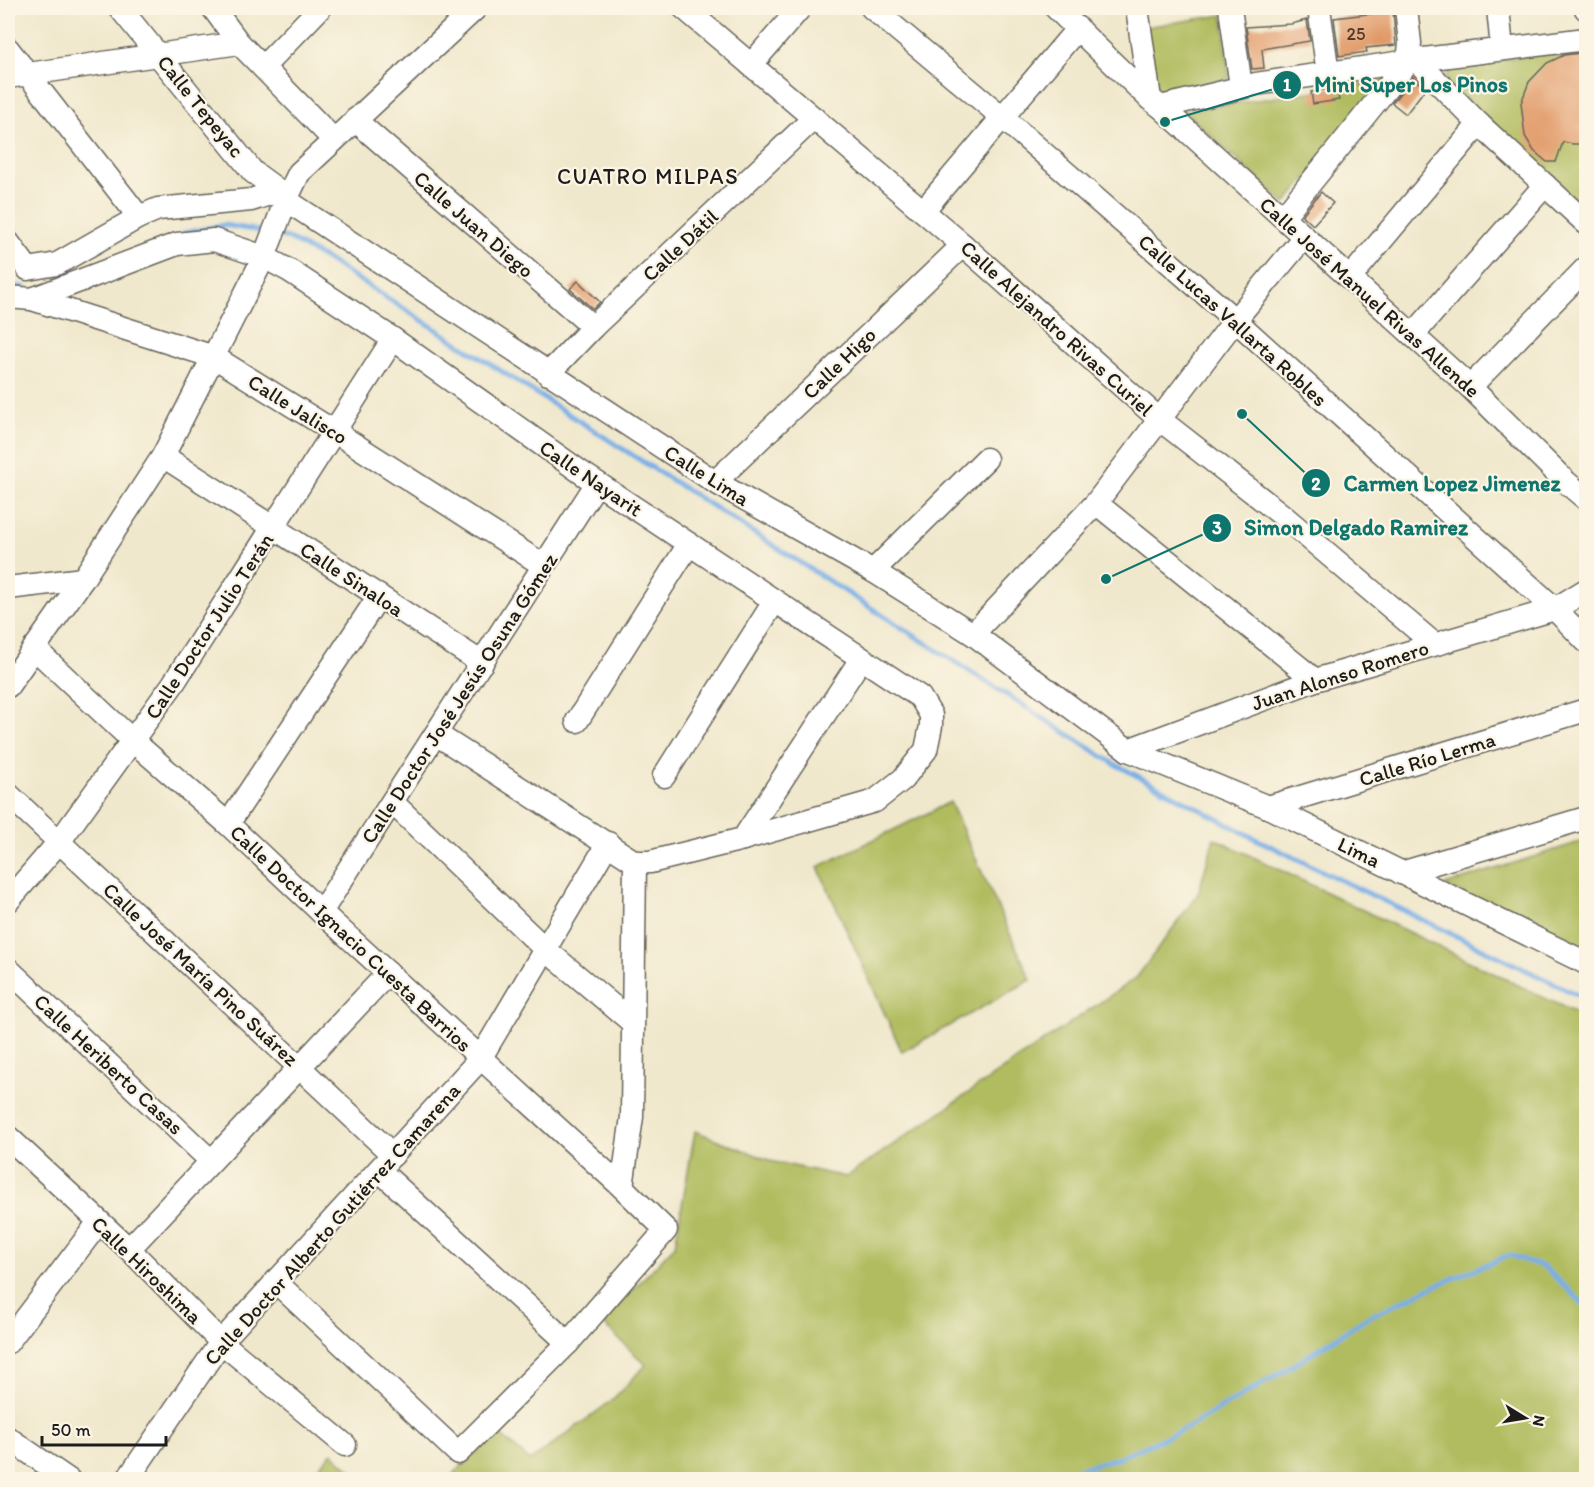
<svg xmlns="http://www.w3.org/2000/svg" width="1594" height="1487" font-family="Itim,sans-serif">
  <rect width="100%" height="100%" fill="#fcf5e5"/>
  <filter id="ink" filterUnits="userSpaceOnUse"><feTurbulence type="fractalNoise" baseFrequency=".0167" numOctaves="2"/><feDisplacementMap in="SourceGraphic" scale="12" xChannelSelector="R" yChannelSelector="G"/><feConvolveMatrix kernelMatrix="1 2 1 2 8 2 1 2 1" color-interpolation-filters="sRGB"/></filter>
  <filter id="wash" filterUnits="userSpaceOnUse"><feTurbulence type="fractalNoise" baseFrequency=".008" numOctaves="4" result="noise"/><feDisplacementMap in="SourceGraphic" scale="24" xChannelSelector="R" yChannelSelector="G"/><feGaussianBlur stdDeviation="1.35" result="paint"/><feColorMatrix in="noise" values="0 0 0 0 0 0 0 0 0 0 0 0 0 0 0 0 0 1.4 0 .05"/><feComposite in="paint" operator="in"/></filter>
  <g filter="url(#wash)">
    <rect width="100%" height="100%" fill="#f0e8cc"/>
    <g fill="#b0bc5e" stroke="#666c3d" stroke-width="1.5">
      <polygon points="1223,15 1229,79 1154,93 1145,27"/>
      <polygon points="1586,48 1586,211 1446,81 1447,74 1452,66"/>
      <polygon points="1390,80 1285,204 1184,111"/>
      <polygon points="1586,602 1586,635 1570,618"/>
      <polygon points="950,802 1031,980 902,1052 818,867"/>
      <polygon points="1214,838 1586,1018 1586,1479 448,1479 497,1432 530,1461 611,1401 646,1365 602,1323 675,1245 695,1131 774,1162 846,1177 1137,977 1198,894"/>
      <polygon points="1586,840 1586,954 1445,885"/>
      <polygon points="332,1453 361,1479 307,1479"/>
    </g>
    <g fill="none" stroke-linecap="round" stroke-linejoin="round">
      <g stroke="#79afe7" stroke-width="5">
        <polyline points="184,233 224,225 266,232"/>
        <polyline points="278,235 290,239 331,262 1113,763 1254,838 1586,999"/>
        <polyline points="8,285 24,287"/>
        <polyline points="1038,1480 1118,1458 1187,1428 1284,1371 1368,1317 1430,1288 1509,1255 1544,1267 1586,1306"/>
      </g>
    </g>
    <g id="blocks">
      <g fill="#e19966">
        <polygon points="1393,11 1396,45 1366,48 1367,52 1339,56 1334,18"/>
        <polygon points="1307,20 1310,41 1262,49 1264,68 1252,69 1246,27 1291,24"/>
        <polygon points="1580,53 1587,55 1587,144 1573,144 1563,142 1556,162 1547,162 1534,151 1525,136 1521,103 1529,82 1547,63 1564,55"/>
        <polygon points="1413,77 1425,89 1406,114 1392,103"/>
        <polygon points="1337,88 1339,100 1313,104 1311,92"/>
        <polygon points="1321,192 1333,203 1313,225 1302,215"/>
        <polygon points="578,281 600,302 593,309 570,289"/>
      </g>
    </g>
  </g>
  <g filter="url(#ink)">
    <use href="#blocks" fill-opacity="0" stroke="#66635a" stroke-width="1.5"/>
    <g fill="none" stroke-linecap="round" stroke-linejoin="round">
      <defs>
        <g id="minor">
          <polyline points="120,8 253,172 279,191 286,200 715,482 873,571 973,634 1128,750 1268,807 1586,963"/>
          <polyline points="213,8 239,43 334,140"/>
          <polyline points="684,8 963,245 1159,419 1282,515 1434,644"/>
          <polyline points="872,8 1002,117 1235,320 1555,609 1586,641"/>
          <polyline points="1056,8 1150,99 1161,107 1470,387 1566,482 1586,499"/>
          <polyline points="1137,8 1150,99"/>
          <polyline points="1230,8 1241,87"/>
          <polyline points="1319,8 1328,74"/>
          <polyline points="1498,8 1502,49"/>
          <polyline points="1586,8 1586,9"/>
          <polyline points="8,49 139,217"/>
          <polyline points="1416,60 1479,124 1586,223"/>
          <polyline points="751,65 800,8"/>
          <polyline points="263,67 320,8"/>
          <polyline points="8,77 239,43"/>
          <polyline points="1161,107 1256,84 1416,60 1586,39"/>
          <polyline points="355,120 593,327"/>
          <polyline points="923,211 1078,28"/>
          <polyline points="1283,217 1408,62 1410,43 1406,8"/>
          <polyline points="8,242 28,269 57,264 139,217 158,209 251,200 279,191"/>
          <polyline points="1350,278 1479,124"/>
          <polyline points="8,297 32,299 177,244 214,240 264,257 290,271 393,339 582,473 920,697 931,715 931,726 926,750 903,779 875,801 743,839 650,862 635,862 436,734"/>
          <polyline points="32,299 214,357 335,432 543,565"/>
          <polyline points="1413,335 1545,185"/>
          <polyline points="548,374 593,327 814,118"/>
          <polyline points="1470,387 1586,268"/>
          <polyline points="163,456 482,663"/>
          <polyline points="715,482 963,245"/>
          <polyline points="1096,503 1315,680"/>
          <polyline points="873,571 986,459"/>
          <polyline points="8,588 83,579"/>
          <polyline points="973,634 1096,503 1235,320 1304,237"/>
          <polyline points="34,648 133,741 228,824 321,912 622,1187 666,1230 568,1343 458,1453 275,1281"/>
          <polyline points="8,686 83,579 163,456 264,257 286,200 299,173 476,8"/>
          <polyline points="577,721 689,544"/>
          <polyline points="1128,750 1315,680 1555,609 1586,590"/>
          <polyline points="664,776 774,602"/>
          <polyline points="8,794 393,1155"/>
          <polyline points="392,802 546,950 632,1022"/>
          <polyline points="1268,807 1586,710"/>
          <polyline points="228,824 379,596"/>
          <polyline points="743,839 861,659"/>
          <polyline points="1401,873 1586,818"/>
          <polyline points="8,901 59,842 173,684 393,339"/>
          <polyline points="321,912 597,483"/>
          <polyline points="8,969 210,1160"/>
          <polyline points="8,1137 129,1249 221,1342 345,1445"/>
          <polyline points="379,1170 568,1343"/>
          <polyline points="622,1187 632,1117 635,862"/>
          <polyline points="129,1249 388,973"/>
          <polyline points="8,1342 99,1222"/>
          <polyline points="8,1438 69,1480"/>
          <polyline points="127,1480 221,1342 480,1059 608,843"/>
        </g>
      </defs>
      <use href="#minor" stroke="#66635a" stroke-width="25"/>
      <use href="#minor" stroke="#fff" stroke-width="22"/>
    </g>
  </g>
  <g text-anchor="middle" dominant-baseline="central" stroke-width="4.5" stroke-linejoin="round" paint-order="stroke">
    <g font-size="18" fill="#4d3b2e">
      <text x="1356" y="34">25</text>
    </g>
    <g font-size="21" fill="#1c1c1c" stroke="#fcf5e5">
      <text transform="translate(201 106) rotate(51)">Calle Tepeyac</text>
      <text transform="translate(474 224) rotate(41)">Calle Juan Diego</text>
      <text transform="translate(680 245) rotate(-43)">Calle Dátil</text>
      <text transform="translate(1370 297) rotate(42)">Calle José Manuel Rivas Allende</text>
      <text transform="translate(1233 320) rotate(42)">Calle Lucas Vallarta Robles</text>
      <text transform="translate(1057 328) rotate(42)">Calle Alejandro Rivas Curiel</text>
      <text transform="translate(839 363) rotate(-44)">Calle Higo</text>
      <text transform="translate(298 409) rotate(32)">Calle Jalisco</text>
      <text transform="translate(707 475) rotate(32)">Calle Lima</text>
      <text transform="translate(591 478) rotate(34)">Calle Nayarit</text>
      <text transform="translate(352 579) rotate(33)">Calle Sinaloa</text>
      <text transform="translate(209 626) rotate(-57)">Calle Doctor Julio Terán</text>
      <text transform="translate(1340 675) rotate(-18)">Juan Alonso Romero</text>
      <text transform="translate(459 698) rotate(-57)">Calle Doctor José Jesús Osuna Gómez</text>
      <text transform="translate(1427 759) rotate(-17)">Calle Río Lerma</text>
      <text transform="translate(1359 852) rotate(26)">Lima</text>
      <text transform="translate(351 938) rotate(43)">Calle Doctor Ignacio Cuesta Barrios</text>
      <text transform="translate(201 974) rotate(43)">Calle José María Pino Suárez</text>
      <text transform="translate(109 1064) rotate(43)">Calle Heriberto Casas</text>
      <text transform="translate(332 1224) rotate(-48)">Calle Doctor Alberto Gutiérrez Camarena</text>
      <text transform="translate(147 1270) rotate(44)">Calle Hiroshima</text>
    </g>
    <g font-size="22" letter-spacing="1.5" fill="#1c1c1c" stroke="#fcf5e5">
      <text x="648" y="176">CUATRO MILPAS</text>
    </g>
  </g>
  <path fill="none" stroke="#0f766e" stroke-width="2" d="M1165 122L1287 85M1242 414L1316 483M1106 579L1217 528"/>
  <g fill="#0f766e" stroke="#fcf5e5" stroke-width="2">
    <circle cx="1165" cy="122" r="6"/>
    <circle cx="1242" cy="414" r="6"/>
    <circle cx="1106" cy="579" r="6"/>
    <circle cx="1287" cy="85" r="15"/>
    <circle cx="1316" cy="483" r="15"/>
    <circle cx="1217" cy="528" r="15"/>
  </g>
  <g font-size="18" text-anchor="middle" font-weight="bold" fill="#fff">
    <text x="1287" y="91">1</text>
    <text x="1316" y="490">2</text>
    <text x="1217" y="534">3</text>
  </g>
  <g font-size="22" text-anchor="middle" font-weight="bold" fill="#0f766e" stroke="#fcf5e5" stroke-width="4.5" stroke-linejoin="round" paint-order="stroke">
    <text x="1411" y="92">Mini Super Los Pinos</text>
    <text x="1452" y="491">Carmen Lopez Jimenez</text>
    <text x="1356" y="535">Simon Delgado Ramirez</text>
  </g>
  <rect width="1594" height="1487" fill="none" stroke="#fcf5e5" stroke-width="30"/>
  <g transform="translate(1525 1418) rotate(101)" stroke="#fcf5e5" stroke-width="4.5" paint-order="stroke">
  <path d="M0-4.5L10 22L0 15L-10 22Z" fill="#1c1c1c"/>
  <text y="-9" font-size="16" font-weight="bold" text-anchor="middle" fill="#1c1c1c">N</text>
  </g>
  <path d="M42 1436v9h124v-9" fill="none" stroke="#1c1c1c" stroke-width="3"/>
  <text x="51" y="1436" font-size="18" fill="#1c1c1c" stroke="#fcf5e5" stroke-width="4.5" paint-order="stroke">50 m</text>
</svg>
